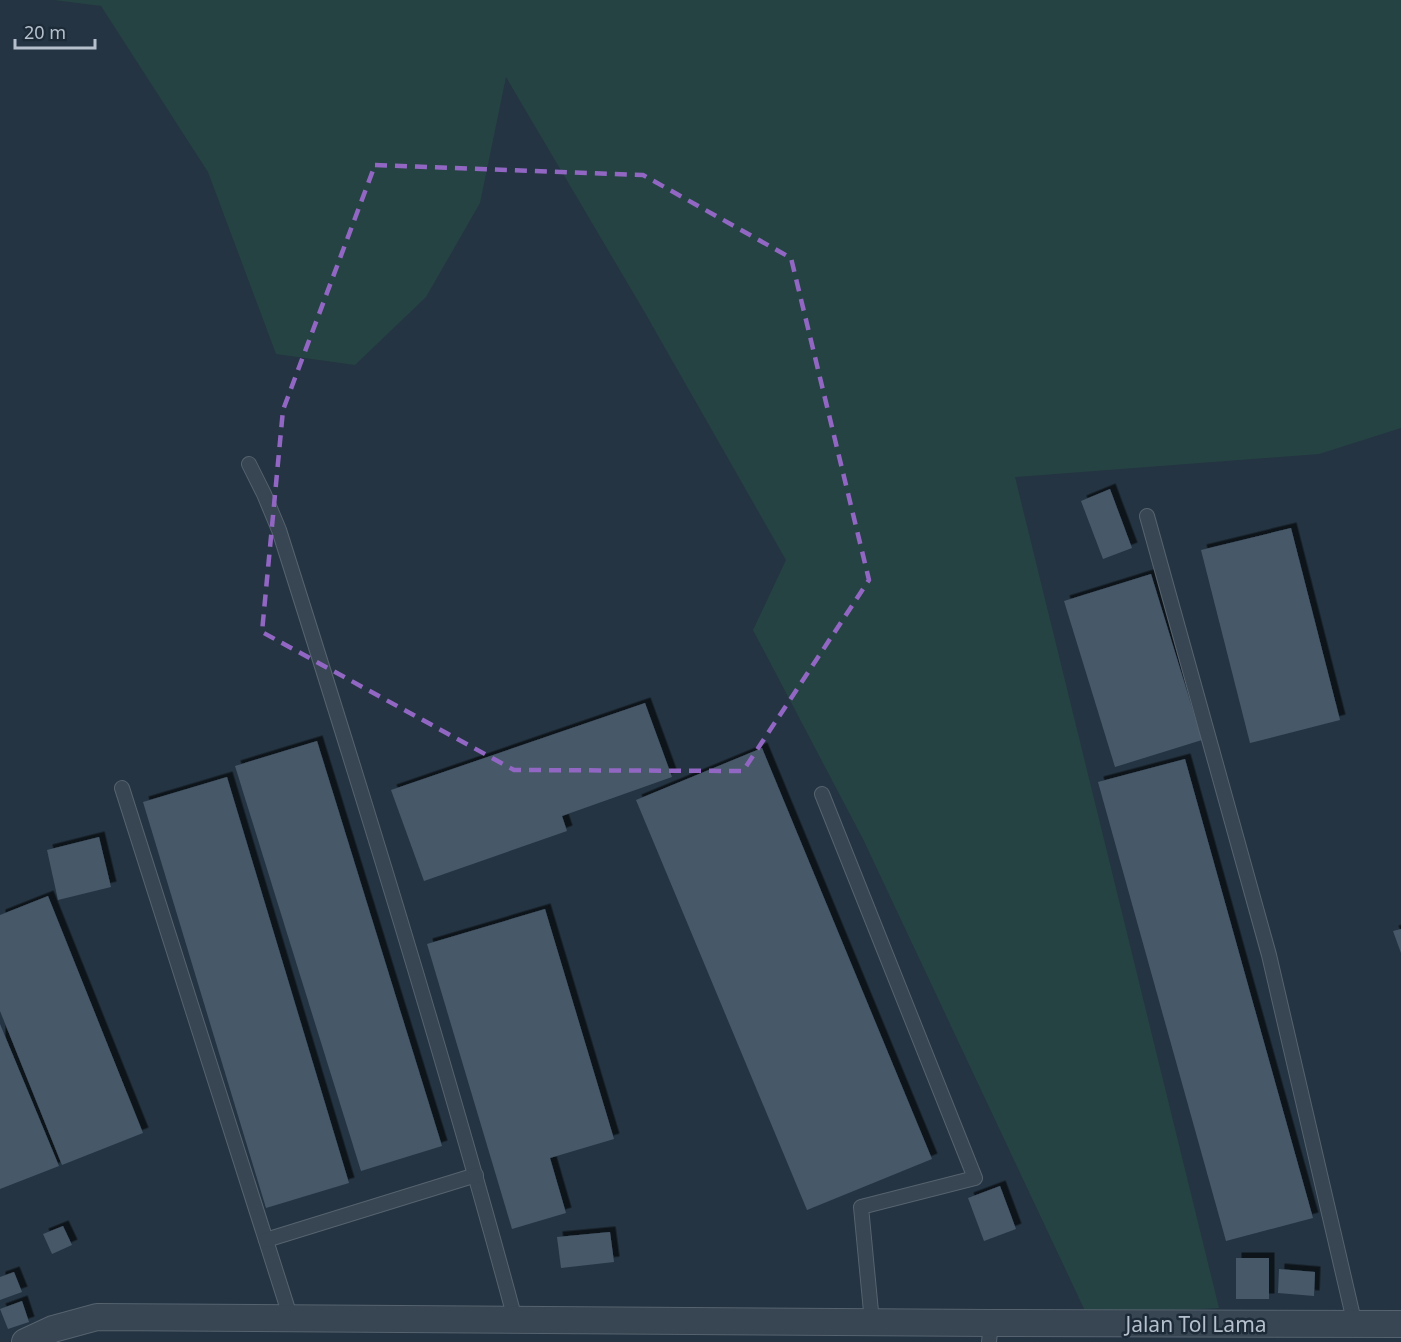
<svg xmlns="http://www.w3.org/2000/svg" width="1401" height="1342" font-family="'Noto Sans',sans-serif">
  <defs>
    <filter id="shadow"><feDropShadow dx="5.5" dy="-5.5" stdDeviation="0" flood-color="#0009"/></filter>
  </defs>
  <rect width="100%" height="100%" fill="#243442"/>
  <polygon fill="#264343" points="54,0 1401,0 1401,428 1319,454 1015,477 1219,1308 1087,1315 863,839 753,630 786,560 644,311 506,77 480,203 426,297 355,365 276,354 208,172 101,6"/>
  <g fill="#475869" filter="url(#shadow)">
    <polygon points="1110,489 1132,548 1103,559 1081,501"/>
    <polygon points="1291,528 1340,720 1250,743 1201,550"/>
    <polygon points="1151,574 1202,740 1115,767 1064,601"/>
    <polygon points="645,703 672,777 562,816 567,831 424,881 391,790"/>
    <polygon points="317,741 442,1146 361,1171 235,766"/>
    <polygon points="762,748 932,1159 807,1210 636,800"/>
    <polygon points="1185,759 1313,1218 1226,1241 1098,782"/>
    <polygon points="227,777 349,1183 266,1208 143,802"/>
    <polygon points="99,837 111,887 58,900 47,850"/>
    <polygon points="48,896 143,1133 62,1165 0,1011 0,915"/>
    <polygon points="545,909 614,1139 550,1158 566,1213 512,1229 427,944"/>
    <polygon points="1401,929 1401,953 1393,931"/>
    <polygon points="0,1024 59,1166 0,1189"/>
    <polygon points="1000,1186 1016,1229 984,1241 968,1198"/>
    <polygon points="63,1226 72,1245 52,1254 43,1234"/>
    <polygon points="610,1232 614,1262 561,1268 557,1237"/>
    <rect x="1236" y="1258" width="33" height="41"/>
    <polygon points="1279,1269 1315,1272 1314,1296 1278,1293"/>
    <polygon points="14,1272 22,1292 0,1300 0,1277"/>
    <polygon points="22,1301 29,1322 8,1329 0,1309"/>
  </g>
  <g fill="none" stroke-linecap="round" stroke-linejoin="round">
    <defs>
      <g id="service">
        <path d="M249,464L264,494L279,530C362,792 443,1053 515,1319"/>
        <polyline points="1147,516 1269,955 1355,1325"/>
        <polyline points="122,788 291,1319"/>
        <polyline points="822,794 975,1178 861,1207 872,1322"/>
        <polyline points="266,1240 476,1175"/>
        <polyline points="989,1342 991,1323"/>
      </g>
      <polyline id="minor" points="25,1342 53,1329 97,1317 991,1323 1401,1324"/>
    </defs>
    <use href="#service" stroke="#56636f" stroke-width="16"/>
    <use href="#minor" stroke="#56636f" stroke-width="28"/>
    <use href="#service" stroke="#384552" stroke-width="14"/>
    <use href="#minor" stroke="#384552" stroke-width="26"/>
  </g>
  <path fill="none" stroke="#9267c4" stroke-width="4.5" stroke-dasharray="12 8" stroke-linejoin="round" d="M375,165L643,175L791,258L869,580L743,771L514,770L262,632L283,410Z"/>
  <g text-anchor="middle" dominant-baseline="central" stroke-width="5" stroke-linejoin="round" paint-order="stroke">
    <g font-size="21" fill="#b5c0cc" stroke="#1d2a37">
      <text x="1196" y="1324">Jalan Tol Lama</text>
    </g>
  </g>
  <path d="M15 39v9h80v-9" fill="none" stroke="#b5c0cc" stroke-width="3"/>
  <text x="24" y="39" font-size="18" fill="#b5c0cc" stroke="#1d2a37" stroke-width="4.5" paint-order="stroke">20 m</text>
</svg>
